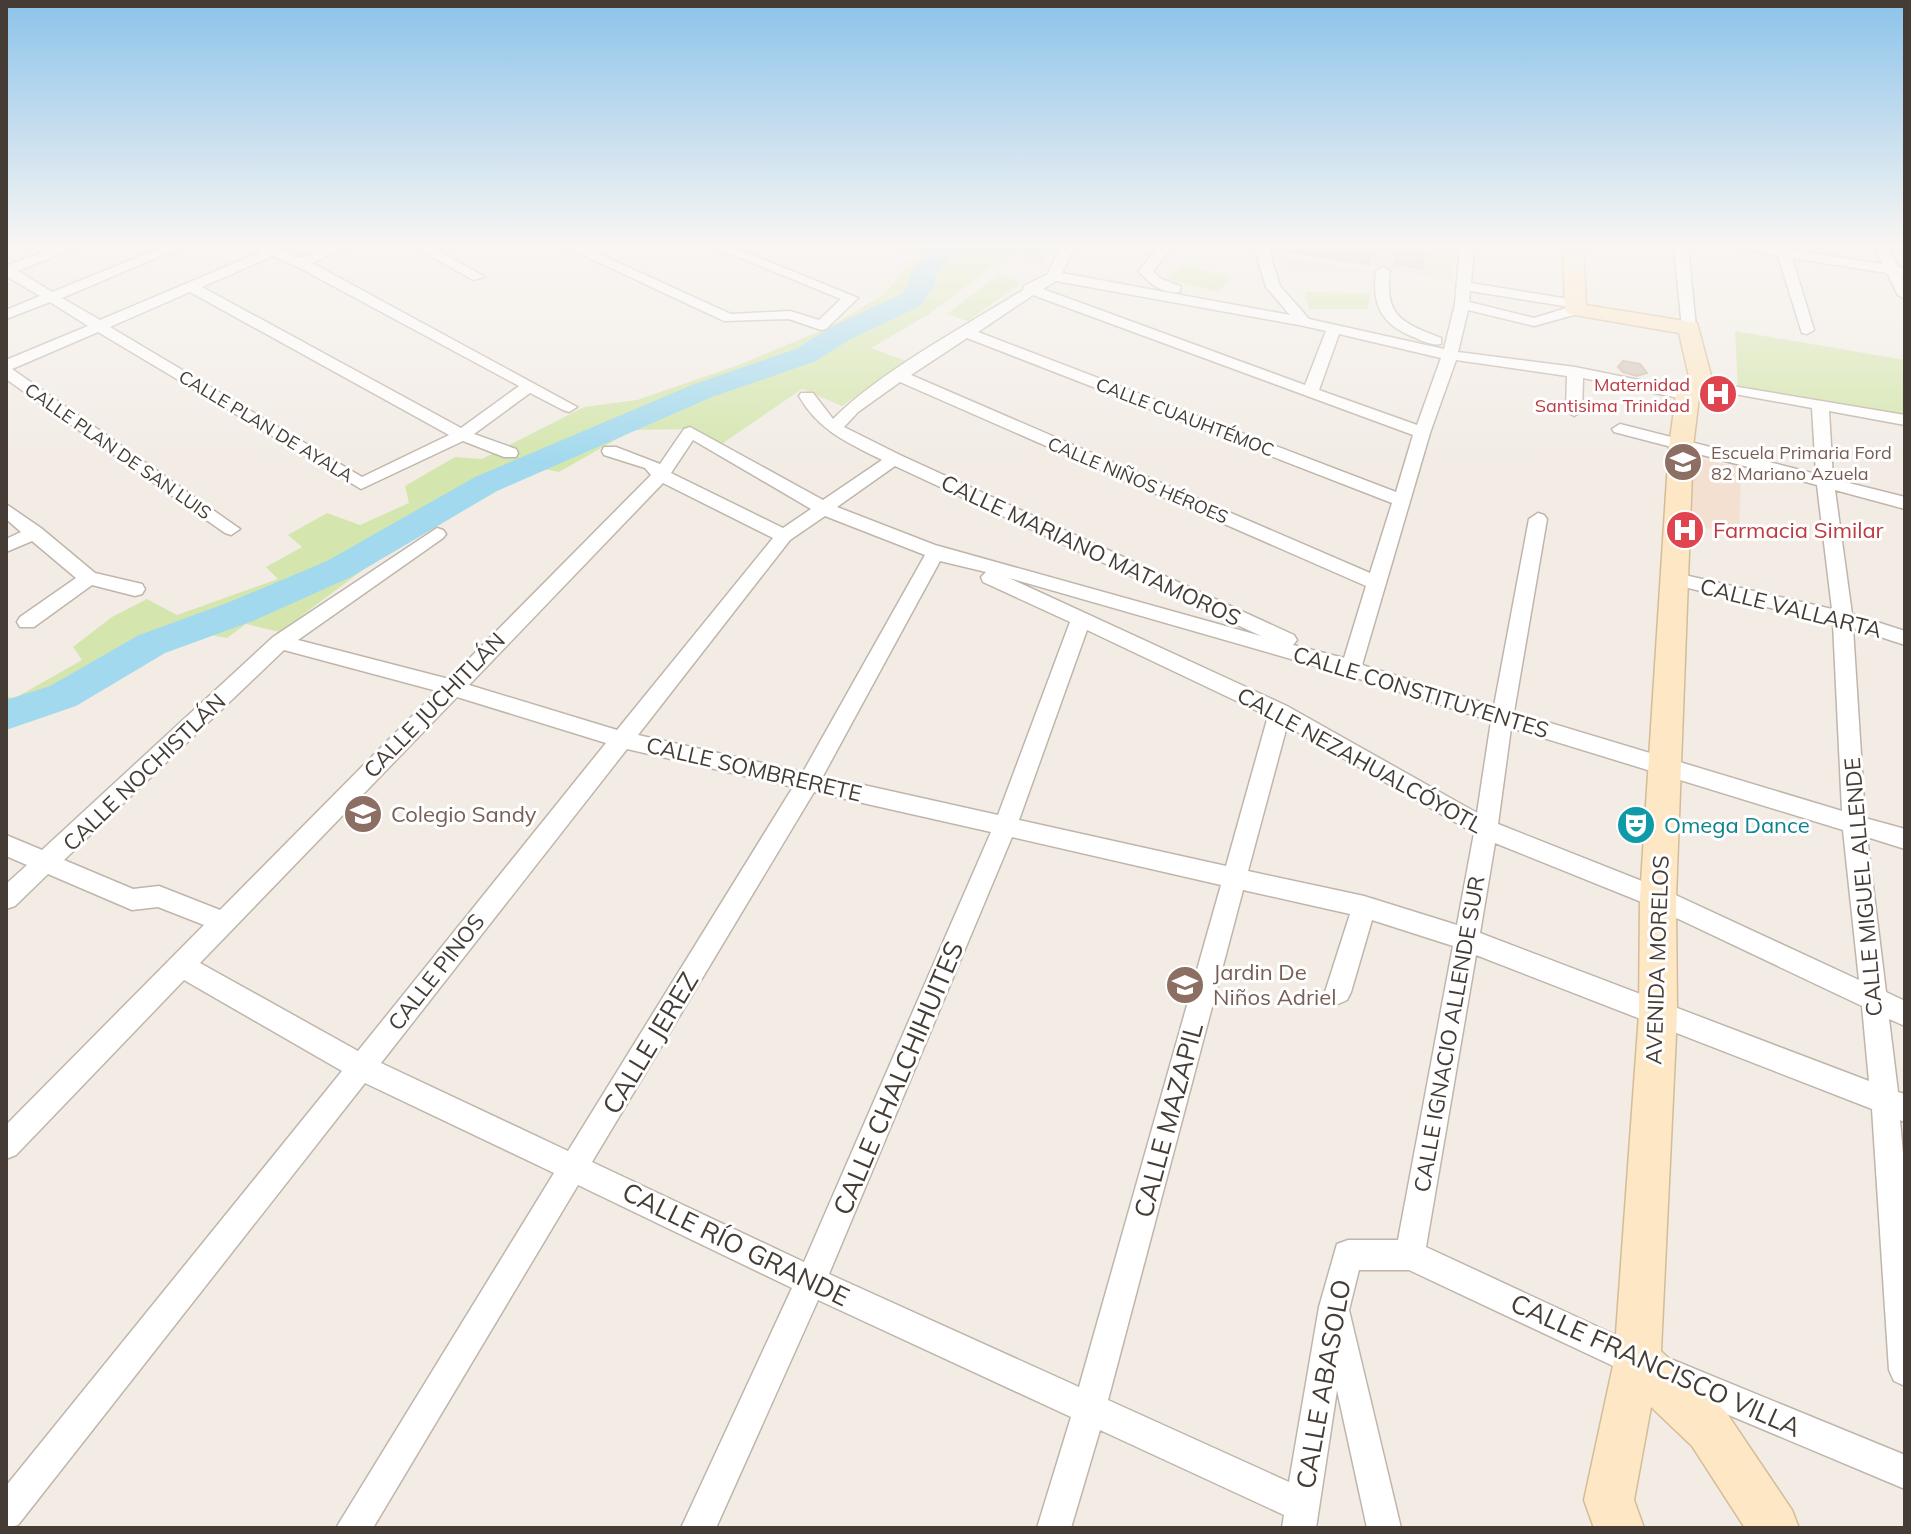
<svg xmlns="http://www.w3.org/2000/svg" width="1911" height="1534" font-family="Mulish,sans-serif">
  <rect width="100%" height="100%" fill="#f2ece5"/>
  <polygon fill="#f4e0d0" points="1694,457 1741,468 1739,535 1692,525"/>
  <polygon fill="#ebdfcf" points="1274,247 1455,247 1453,281 1277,251"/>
  <g fill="#d4e6ae">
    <polygon points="889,247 1049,247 1042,264 1013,256 992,267 926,316 871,348 906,361 842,406 802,389 720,445 691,429 633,430 559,472 539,468 473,500 392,548 280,632 246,624 227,638 200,633 164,646 102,688 6,725 6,697 15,698 82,660 73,647 112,617 147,599 177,615 278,579 266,567 302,547 288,535 327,513 360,525 409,503 405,486 455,457 482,459 584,407 637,400 736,366 830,327 886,293 915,254"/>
    <polygon points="1182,264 1231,277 1219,292 1168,279"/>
    <polygon points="999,274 1021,283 968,321 947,314"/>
    <polygon points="1305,292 1370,293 1368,309 1309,309"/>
    <polygon points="1735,331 1905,360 1905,419 1738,389"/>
  </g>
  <polygon fill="#e0ddda" points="1280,255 1371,271 1287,274 1285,263 1279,259"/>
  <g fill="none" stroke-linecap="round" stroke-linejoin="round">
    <polygon fill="#a2d9ee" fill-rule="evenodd" points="932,247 969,247 966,252 950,257 936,275 934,287 920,306 849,340 816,361 712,397 497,491 351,577 253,621 165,653 76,706 6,730 6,700 50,686 139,635 227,603 327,561 475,477 692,385 796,349 829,328 902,294 908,286 910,274"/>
  </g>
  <g fill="#d6c9be" stroke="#cebdae" stroke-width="2">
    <polygon points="1290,247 1335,247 1371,252 1369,264 1289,252"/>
    <polygon points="1397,247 1424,247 1423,268 1395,264"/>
    <polygon points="1623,361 1640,364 1647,373 1637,376 1623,372 1618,367"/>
  </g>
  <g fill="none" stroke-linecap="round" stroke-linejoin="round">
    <defs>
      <g id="street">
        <path d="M58,247H77L18,271L52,292L163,247H182L62,298L100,320L261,252L255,247H274L301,258L328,247H347L312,263L577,407L569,412L563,410L530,393L474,434L516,449L518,453L516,457H504L463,441L361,489L98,332L12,369L240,529L231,535L225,533L6,379V360L88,326L50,302L6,319V310L40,296L6,276V266ZM273,256L296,266L519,386L461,428L202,287ZM190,292L449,435L362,477L110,327Z"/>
        <polygon points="415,247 432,247 485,277 473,280"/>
        <polygon points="566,247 584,247 731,314 790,311 819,320 841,299 714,247 733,247 858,298 826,329 821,330 789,319 724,321"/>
        <path d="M1060,247H1074L1062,273L1290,315L1266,287L1254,247H1268L1280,286L1309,319L1444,349L1455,304L1460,247H1474L1471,283L1581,301V313L1534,326L1468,310L1458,352L1575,367L1688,390L1696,395L1688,400L1583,378L1582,411L1574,416L1566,411L1567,376L1456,360L1430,433L1362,665L1494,706L1529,519L1538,513L1544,515L1547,519L1514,712L1842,811L1833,623L1676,585L1667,579L1676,573L1832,609L1817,485L1614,432L1612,429L1620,424L1816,474L1812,408L1702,388L1696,386V380L1905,415V425L1829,411L1833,479L1905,497V509L1835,490L1852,614L1905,631V645L1853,628L1865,818L1905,829V849L1867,837L1886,992L1905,1001V1026L1889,1019L1898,1092L1905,1094V1122L1900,1120L1905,1176V1386L1894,1381L1889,1370L1872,1109L1476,955L1426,1247L1652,1352L1657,1363L1652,1374L1641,1379L1409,1270H1359L1349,1310L1401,1528H1367L1337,1390L1316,1528H1282L1284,1515L1100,1430L1071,1528H1037L1071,1417L818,1300L716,1528H681L792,1288L578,1185L373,1528H336L554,1173L365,1083L18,1525L6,1528V1486L342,1071L184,980L16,1155L6,1159V1125L204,925L158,907L132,910L48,874L15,906L6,909V884L27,865L6,856V835L42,850L273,637L437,528L443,530L446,534L443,538L298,640L449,679L651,475L645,468L604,455L602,451L604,447H616L660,464L684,429L690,427L823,500L882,460C848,443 818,430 799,396L801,393H813L833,419C881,371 964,327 1023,290L1024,286L1048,274ZM1056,281L1304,326L1326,331L1305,385L1043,289ZM1470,291L1570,307L1534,318L1469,302ZM1033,295L1413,435L1396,492L978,332ZM1339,334L1441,358L1417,425L1319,390ZM967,338L1392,503L1370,573L911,375ZM900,382L1366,586L1344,658L1293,645L1297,640L1294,635L900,455L844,427L858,412ZM693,440L811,509L783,528L671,473ZM895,466L1261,636L935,545L837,507ZM663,483L773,538L617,730L469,685ZM825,516L925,555L803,772L638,735L790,540ZM940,561L986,572L981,577L983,582L1070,622L998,815L823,776ZM1009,578L1347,675L1491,721L1477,813L1287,706ZM1087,630L1268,716L1226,866L1019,820ZM284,650L437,691L220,910L159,886L133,889L64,860ZM457,697L606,743L358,1051L200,963ZM1287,726L1474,833L1457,925L1364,896L1248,871ZM1511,728L1843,830L1859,980L1667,891L1498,824ZM627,749L793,787L568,1151L381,1063ZM814,792L991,832L804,1262L592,1162ZM1012,837L1221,885L1079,1387L829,1274ZM1495,843L1649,905L1862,1006L1869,1081L1480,933ZM1243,890L1350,914L1325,992L1329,1000L1338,1004L1347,1000L1351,992L1372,920L1453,946L1398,1240H1348L1337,1244L1319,1307L1289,1482L1108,1400Z"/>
        <path d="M1158,247H1172L1153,271L1159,278L1180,286V292C1163,294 1149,284 1139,271Z"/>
        <polygon points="1674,247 1688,247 1696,328 1689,332 1682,328"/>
        <polygon points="1740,247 1772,247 1883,264 1874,247 1888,247 1898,267 1905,268 1905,276 1902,276 1905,299 1898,295 1887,273 1792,258 1814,330 1807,334 1802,333 1778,256"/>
        <path d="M1383,267L1390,271C1384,317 1403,323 1441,338V344C1431,346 1421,340 1411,336C1380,323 1372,303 1376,271Z"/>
        <polygon points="6,504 41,528 95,573 142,584 145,589 142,594 135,596 92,585 34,627 20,627 17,622 20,617 76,578 32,541 6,552 6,539 21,532 6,519"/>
        <polygon points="1673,1360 1905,1455 1905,1489 1662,1387 1657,1376 1662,1365"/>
      </g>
      <polygon id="secondary" points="1563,247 1583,247 1586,305 1697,323 1713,383 1699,397 1693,447 1676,898 1677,1014 1661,1351 1726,1412 1792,1510 1799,1528 1745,1528 1692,1446 1651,1407 1634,1500 1644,1528 1594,1528 1584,1500 1614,1361 1639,1014 1640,898 1669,447 1676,395 1690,381 1679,333 1569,314 1565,310"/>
    </defs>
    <use href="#street" stroke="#c0b5ab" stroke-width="3"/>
    <use href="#secondary" stroke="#d4bc98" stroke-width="3"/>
    <use href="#street" fill="#fff" fill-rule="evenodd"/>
    <use href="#secondary" fill="#fde7c4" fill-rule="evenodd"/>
  </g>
  <linearGradient id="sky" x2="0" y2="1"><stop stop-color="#8cc3ea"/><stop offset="0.53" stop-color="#f9f6f3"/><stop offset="1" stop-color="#f9f6f3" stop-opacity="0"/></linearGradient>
  <rect width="1911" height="462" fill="url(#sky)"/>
  <defs>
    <symbol id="hospital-disc" viewBox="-11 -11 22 22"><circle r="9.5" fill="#e0444e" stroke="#fff"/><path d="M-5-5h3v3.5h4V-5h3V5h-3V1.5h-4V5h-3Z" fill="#fff"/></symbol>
    <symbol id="school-disc" viewBox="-11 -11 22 22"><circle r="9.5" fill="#8d6e63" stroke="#fff"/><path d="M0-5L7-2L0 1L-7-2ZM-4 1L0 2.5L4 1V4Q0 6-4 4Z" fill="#fff"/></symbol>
    <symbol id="theatre-disc" viewBox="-11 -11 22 22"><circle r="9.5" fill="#0f9aa8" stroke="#fff"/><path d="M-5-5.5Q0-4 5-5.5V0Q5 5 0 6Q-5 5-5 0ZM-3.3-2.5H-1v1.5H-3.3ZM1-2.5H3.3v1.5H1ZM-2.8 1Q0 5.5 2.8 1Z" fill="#fff"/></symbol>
  </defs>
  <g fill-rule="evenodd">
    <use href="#hospital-disc" x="1696" y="372" width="44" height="44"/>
    <use href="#school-disc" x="1661" y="440" width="44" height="44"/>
    <use href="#hospital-disc" x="1663" y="508" width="44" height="44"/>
    <use href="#school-disc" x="341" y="792" width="44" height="44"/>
    <use href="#theatre-disc" x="1614" y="803" width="44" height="44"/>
    <use href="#school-disc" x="1163" y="963" width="44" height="44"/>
  </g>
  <g text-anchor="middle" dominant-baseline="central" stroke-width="6" stroke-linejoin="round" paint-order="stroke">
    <g font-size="18" fill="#be3a42" stroke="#fff" text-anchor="end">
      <text x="1690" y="384">Maternidad<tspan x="1690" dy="21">Santisima Trinidad</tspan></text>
    </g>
    <g font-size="18" fill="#443c35" stroke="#fff">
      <text transform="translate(1185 417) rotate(21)">CALLE CUAUHTÉMOC</text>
      <text transform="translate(266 426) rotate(31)">CALLE PLAN DE AYALA</text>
      <text transform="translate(118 451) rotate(35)">CALLE PLAN DE SAN LUIS</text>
      <text transform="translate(1138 480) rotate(23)">CALLE NIÑOS HÉROES</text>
    </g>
    <g font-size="18" fill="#785e54" stroke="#fff" text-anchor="start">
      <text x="1711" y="452">Escuela Primaria Ford<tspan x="1711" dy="21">82 Mariano Azuela</tspan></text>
    </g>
    <g font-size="22" fill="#be3a42" stroke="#fff" text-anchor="start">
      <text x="1713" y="530">Farmacia Similar</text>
    </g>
    <g font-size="22" fill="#443c35" stroke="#fff">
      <text transform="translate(1091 550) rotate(25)">CALLE MARIANO MATAMOROS</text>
      <text transform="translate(1791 608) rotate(14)">CALLE VALLARTA</text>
      <text transform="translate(1421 692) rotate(17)">CALLE CONSTITUYENTES</text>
      <text transform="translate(434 705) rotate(-46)">CALLE JUCHITLÁN</text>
      <text transform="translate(1360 760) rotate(29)">CALLE NEZAHUALCÓYOTL</text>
      <text transform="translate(754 769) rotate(13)">CALLE SOMBRERETE</text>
      <text transform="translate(144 772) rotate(-44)">CALLE NOCHISTLÁN</text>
      <text transform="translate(1863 887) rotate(-95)">CALLE MIGUEL ALLENDE</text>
      <text transform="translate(1657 960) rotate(-88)">AVENIDA MORELOS</text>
      <text transform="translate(436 972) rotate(-52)">CALLE PINOS</text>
      <text transform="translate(1449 1034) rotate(-80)">CALLE IGNACIO ALLENDE SUR</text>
    </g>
    <g font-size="22" fill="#785e54" stroke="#fff" text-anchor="start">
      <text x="391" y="814">Colegio Sandy</text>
      <text x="1213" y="972">Jardin De<tspan x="1213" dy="25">Niños Adriel</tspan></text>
    </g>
    <g font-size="22" fill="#0d838f" stroke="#fff" text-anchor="start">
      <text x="1664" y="825">Omega Dance</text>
    </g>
    <g font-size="26" fill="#443c35" stroke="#fff">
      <text transform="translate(650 1043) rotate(-59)">CALLE JEREZ</text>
      <text transform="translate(898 1078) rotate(-67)">CALLE CHALCHIHUITES</text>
      <text transform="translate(1168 1120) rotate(-75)">CALLE MAZAPIL</text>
      <text transform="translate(736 1244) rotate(26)">CALLE RÍO GRANDE</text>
      <text transform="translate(1656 1365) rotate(24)">CALLE FRANCISCO VILLA</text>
      <text transform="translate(1323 1384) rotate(-80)">CALLE ABASOLO</text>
    </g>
  </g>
  <rect width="1911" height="1534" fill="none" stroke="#443c35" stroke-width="16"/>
</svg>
